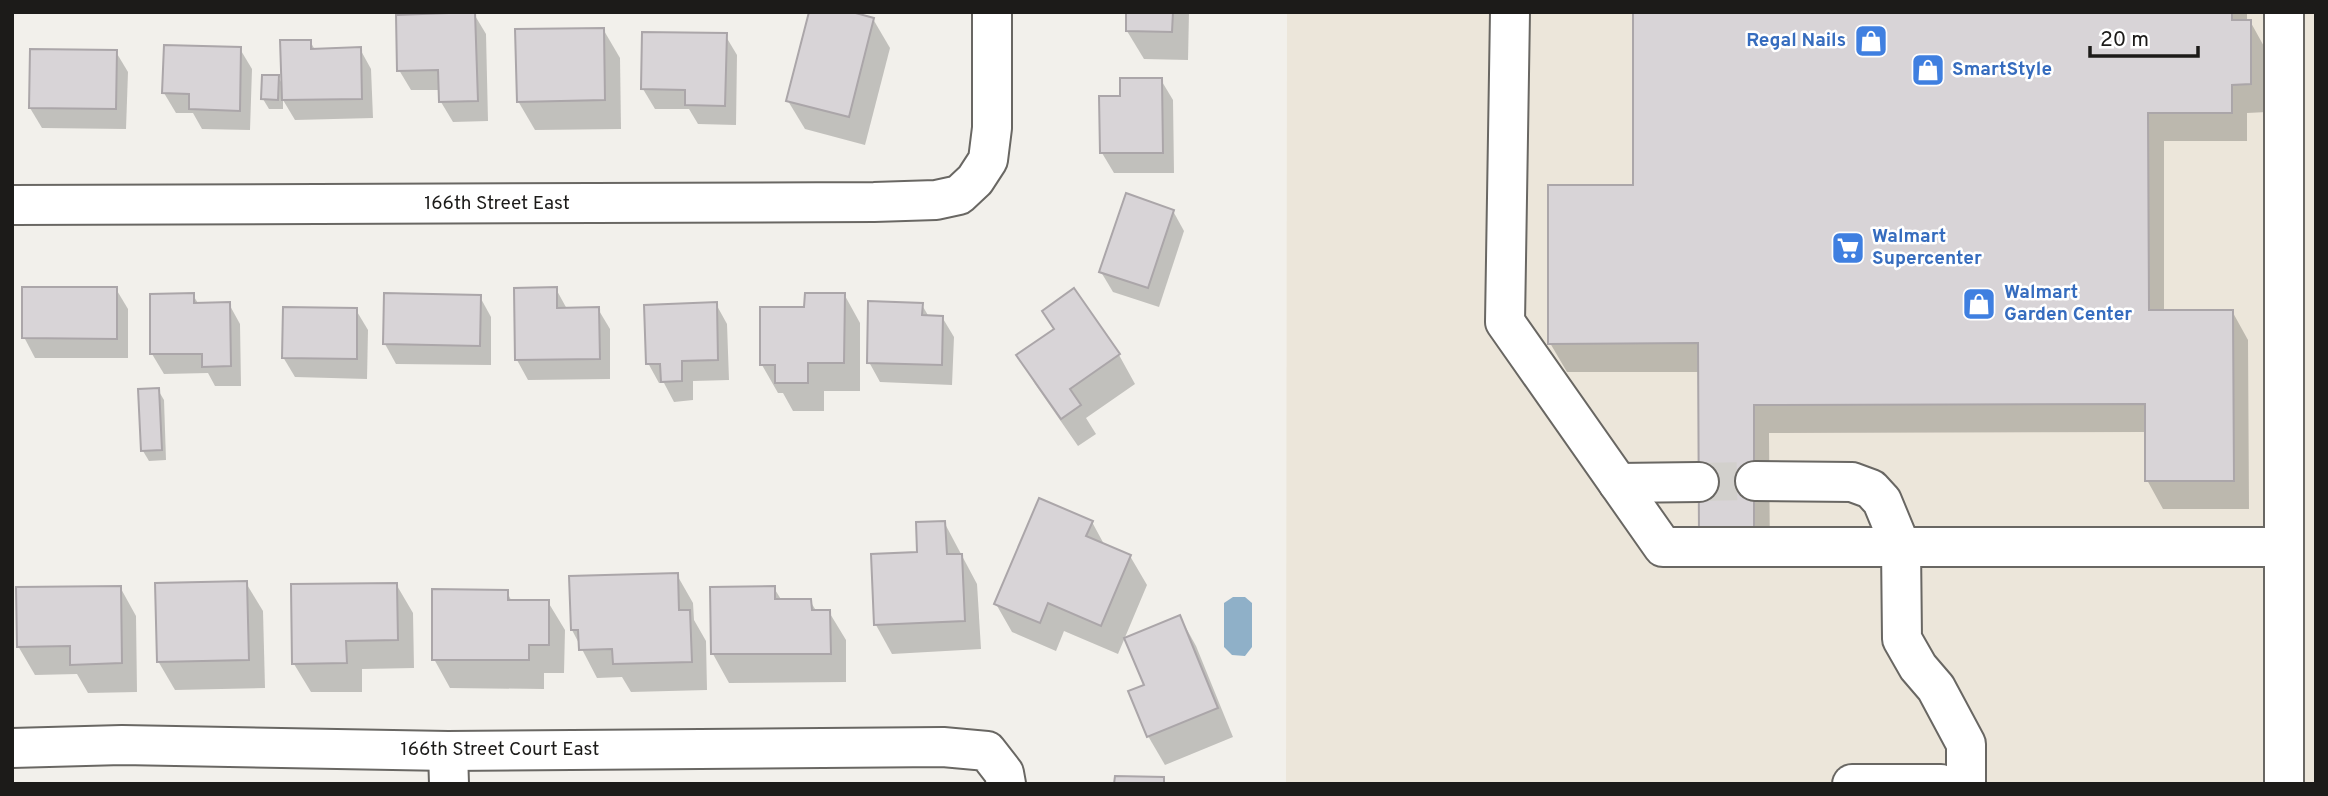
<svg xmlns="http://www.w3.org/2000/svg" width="2328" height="796" font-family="Overpass,sans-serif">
  <rect width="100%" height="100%" fill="#f2f0eb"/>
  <polygon fill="#ece6da" points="1287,12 2316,12 2316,784 1286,784"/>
  <polygon fill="#8fb0c8" points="1233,597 1245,597 1252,603 1252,647 1245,656 1232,655 1224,647 1224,603"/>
  <g fill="#0003">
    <polygon points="1128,12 1189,12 1188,60 1144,59 1127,31"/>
    <polygon points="1634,12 2247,12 2247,21 2250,21 2266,50 2267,112 2247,113 2247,141 2164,141 2164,311 2232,311 2248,340 2249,509 2163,509 2147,480 2147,432 1769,433 1770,564 1717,564 1700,372 1567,372 1550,343 1635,187"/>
    <polygon points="474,14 486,34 488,121 453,122 441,102 441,90 411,90 399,70"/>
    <polygon points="873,19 890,48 865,145 805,129 788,101"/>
    <polygon points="603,29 620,58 621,129 535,130 518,101"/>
    <polygon points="725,35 737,55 736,125 698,124 689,109 655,109 643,89"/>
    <polygon points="310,41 315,50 360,49 371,69 373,118 295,120 283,100 283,109 269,109 263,99 278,77 283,85"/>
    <polygon points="240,49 252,69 250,130 202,129 193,113 176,113 164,93"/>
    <polygon points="116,52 128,72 126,129 42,128 30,108"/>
    <polygon points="1161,80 1173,100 1174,173 1114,173 1102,153 1101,98 1122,98"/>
    <polygon points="1173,211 1184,231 1159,307 1113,292 1101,272"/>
    <polygon points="116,289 128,309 128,358 35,358 24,337"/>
    <polygon points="556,289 567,309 598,309 610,329 610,379 528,380 517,360"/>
    <polygon points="1074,290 1119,355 1135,384 1086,418 1096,434 1078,446 1035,384 1018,355 1055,330"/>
    <polygon points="844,294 860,323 860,391 824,391 824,411 793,411 783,393 778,393 762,365 806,309"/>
    <polygon points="193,295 199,305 229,304 240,324 241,386 215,386 208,373 164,374 152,354"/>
    <polygon points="480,297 491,317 491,365 396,364 385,344"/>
    <polygon points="716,304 727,324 729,380 693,381 693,400 674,402 664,383 659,383 648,363"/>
    <polygon points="922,305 929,317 942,317 954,337 952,385 880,382 869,362"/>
    <polygon points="356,310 368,330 367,379 295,377 283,357"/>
    <polygon points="158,390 164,400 166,460 149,461 143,451"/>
    <polygon points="944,522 977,584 981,649 892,654 876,625 919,554"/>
    <polygon points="1092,522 1105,546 1130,556 1147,585 1118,654 1064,631 1056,651 1012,632 996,604"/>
    <polygon points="677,575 693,603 694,620 706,641 707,690 631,692 622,677 597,678 572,630"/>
    <polygon points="246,583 263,611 265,688 175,690 158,661"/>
    <polygon points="396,584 413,613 414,668 362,669 362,692 311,692 294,664"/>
    <polygon points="120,587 136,616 137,692 88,693 77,674 35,675 18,646"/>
    <polygon points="774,588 782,601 810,601 817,612 829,612 846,640 846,682 729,683 713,654"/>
    <polygon points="507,592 512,602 548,602 565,630 564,673 544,673 544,689 450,688 434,659"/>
    <polygon points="1180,617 1196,646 1233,737 1165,765 1148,736 1146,685"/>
  </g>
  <g fill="#d8d4d7" stroke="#aba6a9" stroke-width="2">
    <polygon points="475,12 478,101 439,102 438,70 397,71 396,15"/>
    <polygon points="809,12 852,12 874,18 849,117 786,101"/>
    <polygon points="1126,12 1173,12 1172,32 1126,31"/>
    <polygon points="1633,12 2232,12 2232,20 2251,20 2251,84 2232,85 2232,113 2148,113 2149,310 2233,310 2234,481 2145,481 2145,404 1754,405 1754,536 1699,536 1698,343 1548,344 1548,185 1633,185"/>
    <polygon points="604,28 605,100 517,102 515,29"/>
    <polygon points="642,32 727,33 725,106 685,105 685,90 641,89"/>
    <polygon points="280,40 311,40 311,49 361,47 362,99 282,100"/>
    <polygon points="164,45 241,47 240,111 189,109 189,94 162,93"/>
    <polygon points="30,49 117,50 116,109 29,108"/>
    <polygon points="262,75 279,75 278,100 261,99"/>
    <polygon points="1120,78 1162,78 1163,153 1100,153 1099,96 1120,96"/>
    <polygon points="1126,193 1174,210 1148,288 1099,272"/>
    <polygon points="22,287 117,287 117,339 22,338"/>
    <polygon points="557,287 557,308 599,307 600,359 515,360 514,288"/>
    <polygon points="1074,288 1120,354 1070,389 1081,405 1061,419 1016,355 1054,329 1042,311"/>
    <polygon points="194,293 194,303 230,302 231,366 202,367 202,354 150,354 150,294"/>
    <polygon points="384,293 481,295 480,346 383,344"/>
    <polygon points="805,293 845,293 844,363 808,363 808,383 775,383 775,365 760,365 760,307 804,307"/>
    <polygon points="868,301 923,303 922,315 943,316 942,365 867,363"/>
    <polygon points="717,302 718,360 682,361 682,381 661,382 660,364 646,364 644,305"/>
    <polygon points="283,307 357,308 357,359 282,358"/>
    <polygon points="159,388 162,450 141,451 138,389"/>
    <polygon points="1039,498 1093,521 1086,536 1131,555 1101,626 1048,603 1040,623 994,604"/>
    <polygon points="945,521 947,554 962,554 965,621 874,625 871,554 917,552 916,522"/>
    <polygon points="678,573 679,610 690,610 692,662 613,664 612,649 579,650 578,630 571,630 569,576"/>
    <polygon points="247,581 249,660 157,662 155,583"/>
    <polygon points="397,583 398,640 346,641 347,663 292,664 291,584"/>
    <polygon points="121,586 122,663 70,665 70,646 17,647 16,587"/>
    <polygon points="775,586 775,599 811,599 812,610 830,610 831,654 711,654 710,587"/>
    <polygon points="432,589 508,590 508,600 549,600 549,645 529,645 529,660 432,660"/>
    <polygon points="1180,615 1218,708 1147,737 1128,691 1144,685 1124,638"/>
    <polygon points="1115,776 1164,777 1164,784 1114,784"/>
  </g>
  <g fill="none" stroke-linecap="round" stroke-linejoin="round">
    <polyline stroke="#d2d0cc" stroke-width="38" stroke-dasharray="38 19" stroke-linecap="butt" points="1699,482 1755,481"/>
    <defs>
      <g id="minor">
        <polyline points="1510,12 1505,322 1663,547 2284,547"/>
        <polyline points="12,205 874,202 936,200 959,195 975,180 988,160 992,128 992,12"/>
        <polyline points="1755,481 1852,482 1871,489 1882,501 1901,547 1902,639 1918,667 1936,688 1966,744 1966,784"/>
        <polyline points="1618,483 1699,482"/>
        <polyline points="12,748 122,745 448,751 943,747 987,751 1004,773 1006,784"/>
        <polyline points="448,751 449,784"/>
        <polyline points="1852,784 1941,784"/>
        <polyline points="2284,784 2284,12"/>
      </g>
    </defs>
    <use href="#minor" stroke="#696763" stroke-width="42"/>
    <use href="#minor" stroke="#fff" stroke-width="38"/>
  </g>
  <defs>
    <symbol id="shop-square" viewBox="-11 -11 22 22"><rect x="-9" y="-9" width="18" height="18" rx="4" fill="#3f7fe0" stroke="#fff"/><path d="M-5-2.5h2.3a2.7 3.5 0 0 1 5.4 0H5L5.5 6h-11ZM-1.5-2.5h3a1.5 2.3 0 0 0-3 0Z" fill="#fff"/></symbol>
    <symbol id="supermarket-square" viewBox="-11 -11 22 22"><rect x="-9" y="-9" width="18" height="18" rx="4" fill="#3f7fe0" stroke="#fff"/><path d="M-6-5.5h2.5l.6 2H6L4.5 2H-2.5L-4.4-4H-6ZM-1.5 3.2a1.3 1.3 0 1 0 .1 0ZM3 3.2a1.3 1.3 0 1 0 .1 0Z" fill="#fff"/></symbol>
  </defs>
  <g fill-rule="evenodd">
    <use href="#shop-square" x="1852" y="22" width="38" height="38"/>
    <use href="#shop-square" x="1909" y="51" width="38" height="38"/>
    <use href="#supermarket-square" x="1829" y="229" width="38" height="38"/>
    <use href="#shop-square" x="1960" y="285" width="38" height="38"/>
  </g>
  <g text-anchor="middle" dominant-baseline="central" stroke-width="5" stroke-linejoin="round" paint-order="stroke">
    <g font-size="19" font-weight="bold" fill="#366cbe" stroke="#fff" text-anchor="start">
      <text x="1846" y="41" text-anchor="end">Regal Nails</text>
      <text x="1952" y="70">SmartStyle</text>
      <text x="1872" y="237">Walmart<tspan x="1872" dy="22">Supercenter</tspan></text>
      <text x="2004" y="293">Walmart<tspan x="2004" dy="22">Garden Center</tspan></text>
    </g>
    <g font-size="19" fill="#1c1b19" stroke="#fff">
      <text x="497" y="204">166th Street East</text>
      <text x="500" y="750">166th Street Court East</text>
    </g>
  </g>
  <rect width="2328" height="796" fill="none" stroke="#1c1b19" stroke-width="28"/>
  <path d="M2090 46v10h108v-10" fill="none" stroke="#1c1b19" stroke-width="3.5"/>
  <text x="2100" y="46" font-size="21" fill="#1c1b19" stroke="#ffffff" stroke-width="5" paint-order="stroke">20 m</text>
</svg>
